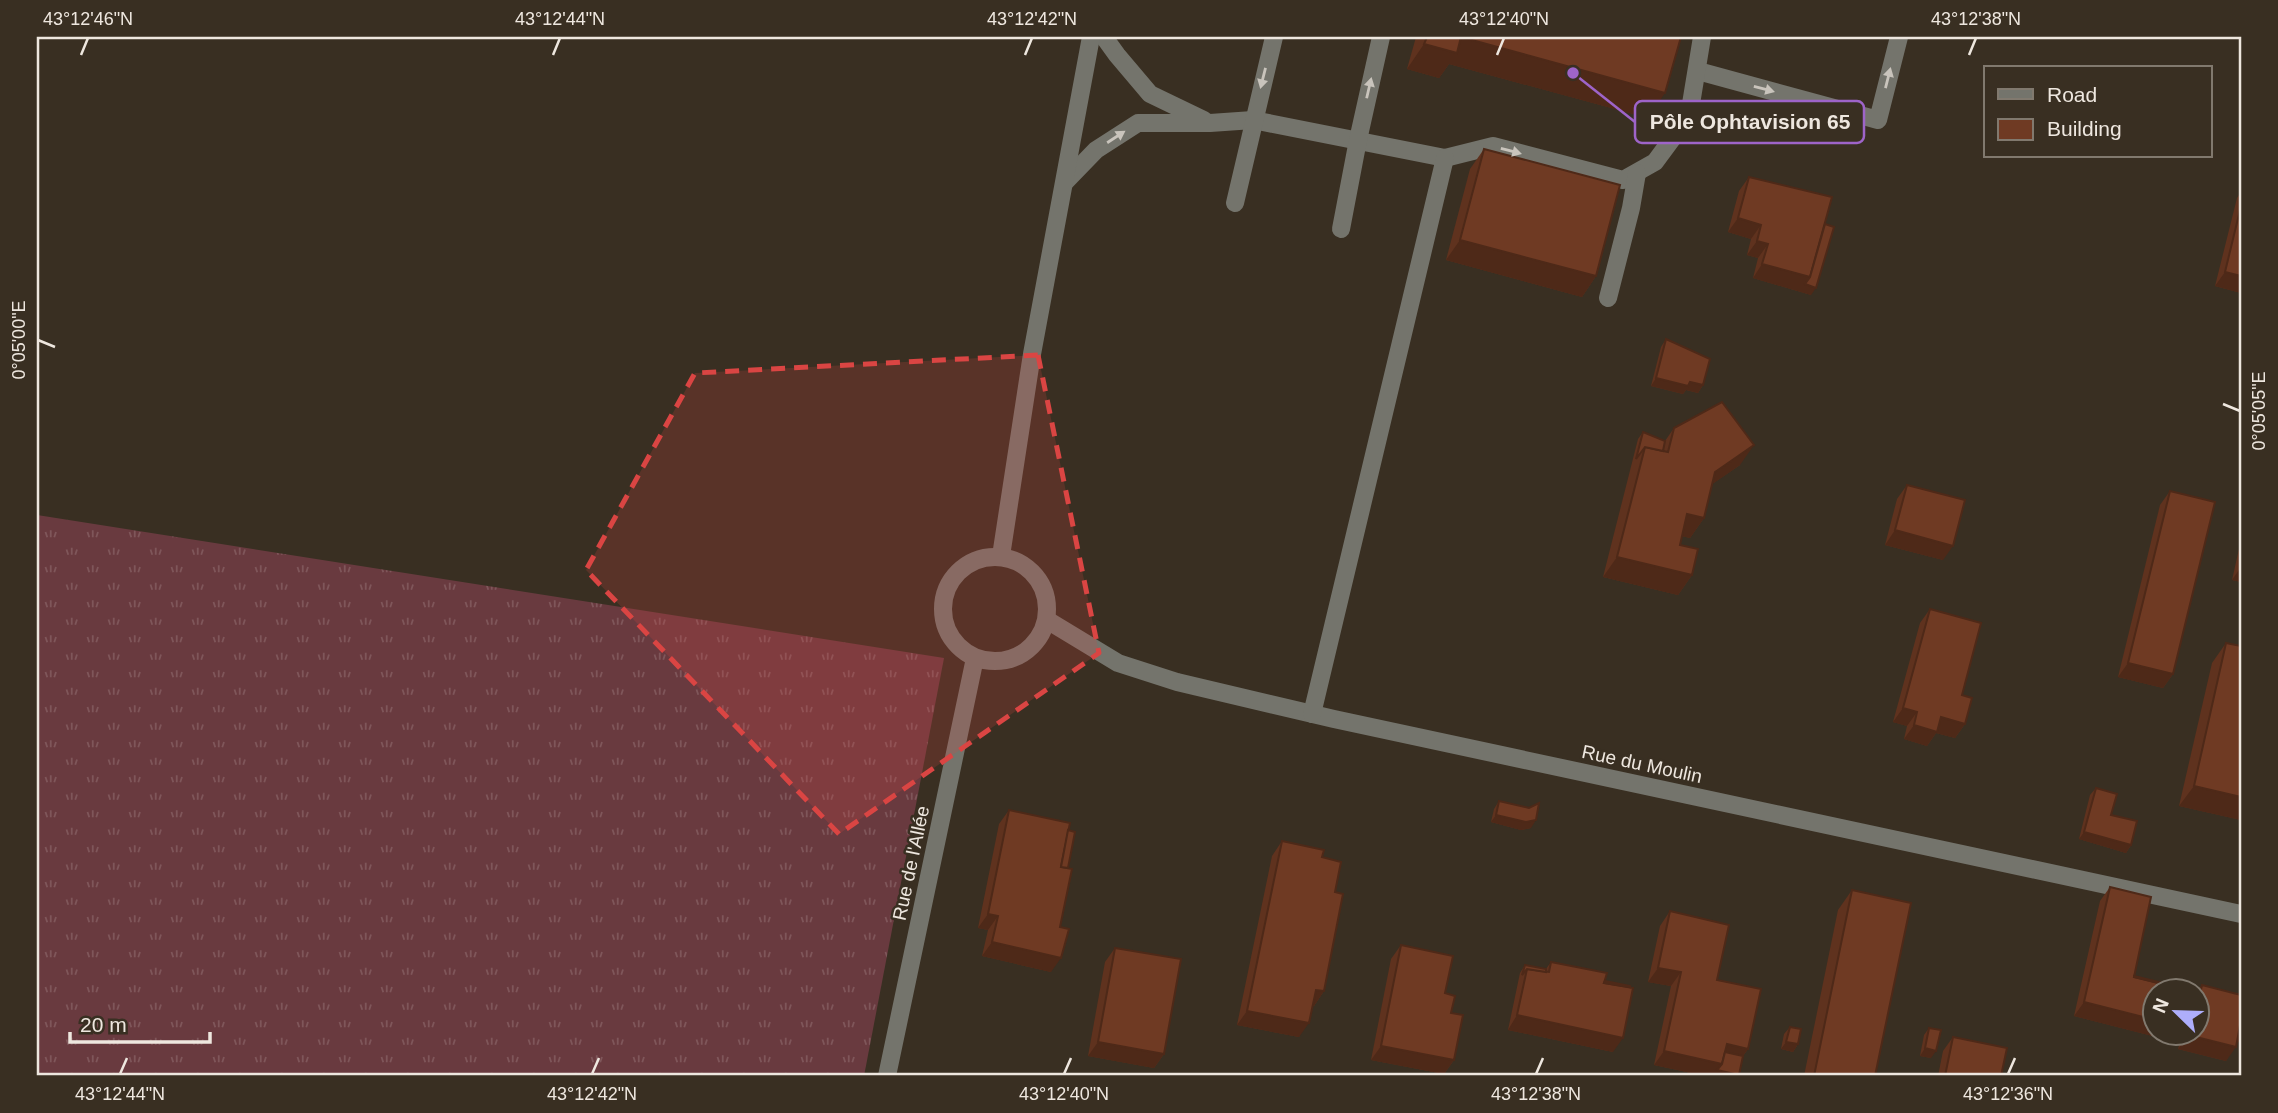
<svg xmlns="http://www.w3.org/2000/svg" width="2278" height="1113" font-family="Helvetica,sans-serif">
  <defs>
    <pattern id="grass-tufts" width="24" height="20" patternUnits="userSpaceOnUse" patternTransform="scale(1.75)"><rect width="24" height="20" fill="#693a3f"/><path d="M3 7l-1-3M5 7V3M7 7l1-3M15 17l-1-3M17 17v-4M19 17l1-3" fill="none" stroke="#7f565a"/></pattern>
  </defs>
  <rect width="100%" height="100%" fill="#392f22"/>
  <polygon fill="url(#grass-tufts)" points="37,515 944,658 864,1076 37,1076"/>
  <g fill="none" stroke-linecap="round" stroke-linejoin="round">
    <g stroke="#74746c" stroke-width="18">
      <polyline points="1104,37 1117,55 1150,94 1204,120"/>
      <polyline points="1698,71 1878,120 1899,37"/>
      <polyline points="1065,182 1096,150 1138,123 1210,123 1253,120 1445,158 1493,146 1623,180 1655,162 1689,116 1702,37"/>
      <polyline points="1235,203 1274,37"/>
      <polyline points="1341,229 1358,140 1381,37"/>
      <polyline points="1608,298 1631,208 1637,173"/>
      <polyline points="1001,556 1032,354 1091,37"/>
      <circle cx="995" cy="609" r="52"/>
      <polyline points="1047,620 1118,663 1177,682 1334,719 2241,914"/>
      <polyline points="1312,714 1445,158"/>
      <polyline points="887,1076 975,658"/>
    </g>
  </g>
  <g fill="#5f321e">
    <polygon points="1416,37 1681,37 1648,118 1449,64 1439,78 1407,69"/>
    <polygon points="1484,149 1596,276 1582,297 1446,260 1470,169"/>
    <polygon points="1749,177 1825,224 1811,295 1753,278 1758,258 1747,255 1751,239 1728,232 1739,191"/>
    <polygon points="2241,192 2241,293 2215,286 2237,198"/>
    <polygon points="1666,339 1703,385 1698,393 1686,390 1683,394 1651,386 1661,347"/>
    <polygon points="1674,428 1740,465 1712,484 1704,518 1690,538 1682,536 1680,545 1692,575 1678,595 1603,577 1638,439 1643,432 1665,441"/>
    <polygon points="1907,485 1943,560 1885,545 1897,499"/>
    <polygon points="2170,491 2173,674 2163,688 2118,677 2160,505"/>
    <polygon points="2241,540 2241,582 2232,580"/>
    <polygon points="1930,609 1962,695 1965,724 1955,738 1936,733 1927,746 1904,739 1907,726 1893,722 1920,623"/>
    <polygon points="2226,643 2241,646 2241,820 2179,806 2212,663"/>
    <polygon points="2096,788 2131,845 2126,853 2079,839 2090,795"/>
    <polygon points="1499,801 1531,828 1521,830 1491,822 1494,809"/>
    <polygon points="1009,810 1068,830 1068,868 1051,972 982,956 988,930 978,928 999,824"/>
    <polygon points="1282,841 1322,857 1335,892 1324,991 1314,1006 1312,1005 1299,1037 1237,1025 1272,856"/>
    <polygon points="2110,887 2134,976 2155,1032 2197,1032 2197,991 2202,985 2239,994 2241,986 2241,1042 2237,1041 2226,1061 2178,1049 2180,1043 2074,1016 2100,901"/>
    <polygon points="1852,890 1875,1076 1804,1076 1838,910"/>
    <polygon points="1670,911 1717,980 1748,1049 1743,1056 1738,1076 1705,1076 1654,1065 1671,986 1648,982 1660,926"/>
    <polygon points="1401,945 1445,993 1451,1013 1454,1060 1444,1074 1371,1060 1391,959"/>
    <polygon points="1115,948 1164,1054 1154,1068 1088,1056 1105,962"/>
    <polygon points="1551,962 1605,980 1613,1052 1508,1030 1520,973 1525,965 1546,969"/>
    <polygon points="1790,1027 1798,1044 1793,1052 1781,1049 1784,1034"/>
    <polygon points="1929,1028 1931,1058 1920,1056 1924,1035"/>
    <polygon points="1953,1037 2001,1076 1938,1076 1943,1051"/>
  </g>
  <g fill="#4e2918">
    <polygon points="1461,37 1665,93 1648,118 1449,64 1439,78 1407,69 1424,44"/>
    <polygon points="1738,218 1761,225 1751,239 1728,232"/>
    <polygon points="1460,240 1596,276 1582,297 1446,260"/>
    <polygon points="1757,241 1768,244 1758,258 1747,255"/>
    <polygon points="1762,264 1810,277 1816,288 1811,295 1753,278"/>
    <polygon points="2225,272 2241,276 2241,293 2215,286"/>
    <polygon points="1656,378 1690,382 1703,385 1698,393 1686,390 1683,394 1651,386"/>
    <polygon points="1754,445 1740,465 1701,492 1715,472"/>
    <polygon points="1687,514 1704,518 1690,538 1673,534"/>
    <polygon points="1895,530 1953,546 1943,560 1885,545"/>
    <polygon points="1617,557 1692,575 1678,595 1603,577"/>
    <polygon points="2241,567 2241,582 2232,580"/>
    <polygon points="2128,663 2173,674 2163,688 2118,677"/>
    <polygon points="1903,708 1917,712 1907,726 1893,722"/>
    <polygon points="1941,717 1965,724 1955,738 1936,733 1927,746 1904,739 1914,725"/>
    <polygon points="2194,786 2241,797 2241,820 2179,806"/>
    <polygon points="1496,815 1536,820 1531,828 1521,830 1491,822"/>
    <polygon points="2084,832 2131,845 2126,853 2079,839"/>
    <polygon points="988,914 998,916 988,930 978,928"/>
    <polygon points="992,942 1061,958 1051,972 982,956"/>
    <polygon points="1658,968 1681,972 1671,986 1648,982"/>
    <polygon points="1316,990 1324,991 1314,1006 1306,1004"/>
    <polygon points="2084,1002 2155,1020 2155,1032 2187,1032 2180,1043 2074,1016"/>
    <polygon points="1247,1011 1309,1023 1299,1037 1237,1025"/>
    <polygon points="1517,1015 1623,1038 1613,1052 1508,1030"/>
    <polygon points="2241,1023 2241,1042 2230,1040"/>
    <polygon points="2188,1035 2236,1047 2226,1061 2178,1049"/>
    <polygon points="1098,1042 1164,1054 1154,1068 1088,1056"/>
    <polygon points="1786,1042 1798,1044 1793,1052 1781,1049"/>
    <polygon points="1727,1044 1748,1049 1738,1063 1720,1059"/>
    <polygon points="1381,1046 1454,1060 1444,1074 1371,1060"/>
    <polygon points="1925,1048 1936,1051 1931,1058 1920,1056"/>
    <polygon points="1664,1051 1722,1064 1739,1075 1738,1076 1705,1076 1654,1065"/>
  </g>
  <g fill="#6f3a23" stroke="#4e2918" stroke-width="2">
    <polygon points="1427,37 1681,37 1665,93 1461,37 1457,53 1424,44"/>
    <polygon points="1484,149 1620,185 1596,276 1460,240"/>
    <polygon points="1749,177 1832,197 1810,277 1762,264 1768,244 1757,241 1761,225 1738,218"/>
    <polygon points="2241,206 2241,276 2225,272"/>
    <polygon points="1825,224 1834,227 1816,288 1805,284 1810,277"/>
    <polygon points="1666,339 1710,359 1703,385 1690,382 1688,386 1656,378"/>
    <polygon points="1722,402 1754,445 1715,472 1704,518 1687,514 1680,545 1698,549 1692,575 1617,557 1645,447 1668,452 1674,428"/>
    <polygon points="1643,432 1665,441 1663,451 1645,447 1636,459"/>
    <polygon points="1907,485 1965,500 1953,546 1895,530"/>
    <polygon points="2170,491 2215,502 2173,674 2128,663"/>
    <polygon points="1930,609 1981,623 1962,695 1972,698 1965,724 1941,717 1937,732 1914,725 1917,712 1903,708"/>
    <polygon points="2226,643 2241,646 2241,797 2194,786"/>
    <polygon points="2096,788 2117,794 2111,815 2137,821 2131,845 2084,832"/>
    <polygon points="1499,801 1529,808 1539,803 1536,820 1526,822 1496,815"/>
    <polygon points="1009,810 1070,823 1061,867 1072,869 1060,927 1069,929 1061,958 992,942 998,916 988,914"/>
    <polygon points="1068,830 1075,832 1068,868 1061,867"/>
    <polygon points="1282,841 1324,850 1322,857 1341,862 1335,892 1343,894 1324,991 1316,990 1309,1023 1247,1011"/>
    <polygon points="2110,887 2151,897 2134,977 2187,990 2155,990 2155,1020 2084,1002"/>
    <polygon points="1852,890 1911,903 1875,1076 1814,1076"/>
    <polygon points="1670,911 1729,925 1717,980 1761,989 1748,1049 1727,1044 1722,1064 1664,1051 1681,972 1658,968"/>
    <polygon points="1401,945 1453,956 1445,993 1455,996 1451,1013 1463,1015 1454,1060 1381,1046"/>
    <polygon points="1115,948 1181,959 1164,1054 1098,1042"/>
    <polygon points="1551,962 1607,973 1604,983 1633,988 1623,1038 1517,1015 1527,969 1549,972"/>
    <polygon points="1525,965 1546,969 1546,972 1527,969 1522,975"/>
    <polygon points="2134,976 2191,990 2187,990 2134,977"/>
    <polygon points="1605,981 1630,986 1630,987 1604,983"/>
    <polygon points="2202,985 2241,995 2241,1020 2236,1047 2188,1035 2189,1032 2197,1032 2197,993 2200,994"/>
    <polygon points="1790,1027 1801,1029 1798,1044 1786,1042"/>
    <polygon points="1929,1028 1941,1030 1936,1051 1925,1048"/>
    <polygon points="1953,1037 2007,1048 2001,1076 1945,1076"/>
    <polygon points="1725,1052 1743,1056 1739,1075 1717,1070 1722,1064"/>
    <polygon points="2227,1074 2240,1076 2226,1076"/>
  </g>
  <defs><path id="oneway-solid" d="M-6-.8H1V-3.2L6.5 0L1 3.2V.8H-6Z" transform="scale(1.75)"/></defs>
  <g fill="#c9c4bc">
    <use href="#oneway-solid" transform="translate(1263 78) rotate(104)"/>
    <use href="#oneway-solid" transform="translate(1888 78) rotate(-76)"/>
    <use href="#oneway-solid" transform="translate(1369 88) rotate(-77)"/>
    <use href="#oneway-solid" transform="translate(1764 89) rotate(15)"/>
    <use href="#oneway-solid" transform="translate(1116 137) rotate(-33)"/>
    <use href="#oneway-solid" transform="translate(1511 151) rotate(15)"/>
  </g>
  <path fill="#da4543" fill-opacity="0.2" stroke="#da4543" stroke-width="5" stroke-dasharray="14 9" stroke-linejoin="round" d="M1038,355L1099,653L839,834L586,570L695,373Z"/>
  <path fill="none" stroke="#eee7df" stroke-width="2.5" d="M81,55L88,38M553,55L560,38M1025,55L1032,38M1497,55L1504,38M1969,55L1976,38M38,340L55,347M2223,404L2240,411M120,1074L127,1058M592,1074L599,1058M1064,1074L1071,1058M1536,1074L1543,1058M2008,1074L2015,1058"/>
  <g text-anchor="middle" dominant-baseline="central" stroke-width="5" stroke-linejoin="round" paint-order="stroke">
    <g font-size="19" fill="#eee7df" stroke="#392f22">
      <text transform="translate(1642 764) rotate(12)">Rue du Moulin</text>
      <text transform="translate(911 863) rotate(-78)">Rue de l'Allée</text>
    </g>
  </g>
  <path fill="none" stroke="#9e64c9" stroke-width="2.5" d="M1573 73L1635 122"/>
  <circle fill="#9e64c9" stroke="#392f22" stroke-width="2.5" cx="1573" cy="73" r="7"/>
  <rect fill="#392f22" stroke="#9e64c9" stroke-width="2.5" x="1635" y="101" width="229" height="42" rx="7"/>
  <g font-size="21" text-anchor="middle" font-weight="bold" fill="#eee7df">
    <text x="1750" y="129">Pôle Ophtavision 65</text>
  </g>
  <rect width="2278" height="1113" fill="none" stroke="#392f22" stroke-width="77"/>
  <rect x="1984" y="66" width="228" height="91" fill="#392f22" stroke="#81796e" stroke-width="2"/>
  <rect x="1998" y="89" width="35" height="10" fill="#74746c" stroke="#81796e" stroke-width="2"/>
  <text x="2047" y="102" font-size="21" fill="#eee7df">Road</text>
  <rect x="1998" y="119" width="35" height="21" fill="#6f3a23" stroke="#81796e" stroke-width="2"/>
  <text x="2047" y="136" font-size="21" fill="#eee7df">Building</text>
  <g transform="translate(2176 1012) rotate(293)"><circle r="33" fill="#392f22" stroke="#81796e" stroke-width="2"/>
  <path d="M0-5L12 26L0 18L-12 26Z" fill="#aeaefb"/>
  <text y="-10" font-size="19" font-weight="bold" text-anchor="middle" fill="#eee7df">N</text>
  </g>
  <path d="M70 1032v10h140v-10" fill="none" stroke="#eee7df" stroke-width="3.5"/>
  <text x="80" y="1032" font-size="21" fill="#eee7df" stroke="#392f22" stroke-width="5" paint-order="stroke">20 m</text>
  <rect x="38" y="38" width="2202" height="1036" fill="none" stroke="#eee7df" stroke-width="2.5"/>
  <g font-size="18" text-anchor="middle" fill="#eee7df">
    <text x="88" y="25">43°12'46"N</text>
    <text x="560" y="25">43°12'44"N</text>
    <text x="1032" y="25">43°12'42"N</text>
    <text x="1504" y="25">43°12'40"N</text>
    <text x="1976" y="25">43°12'38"N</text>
    <text transform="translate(19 340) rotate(-90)" y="6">0°05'00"E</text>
    <text transform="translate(2259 411) rotate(-90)" y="6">0°05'05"E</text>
    <text x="120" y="1100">43°12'44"N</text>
    <text x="592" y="1100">43°12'42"N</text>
    <text x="1064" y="1100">43°12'40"N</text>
    <text x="1536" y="1100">43°12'38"N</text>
    <text x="2008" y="1100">43°12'36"N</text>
  </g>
</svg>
